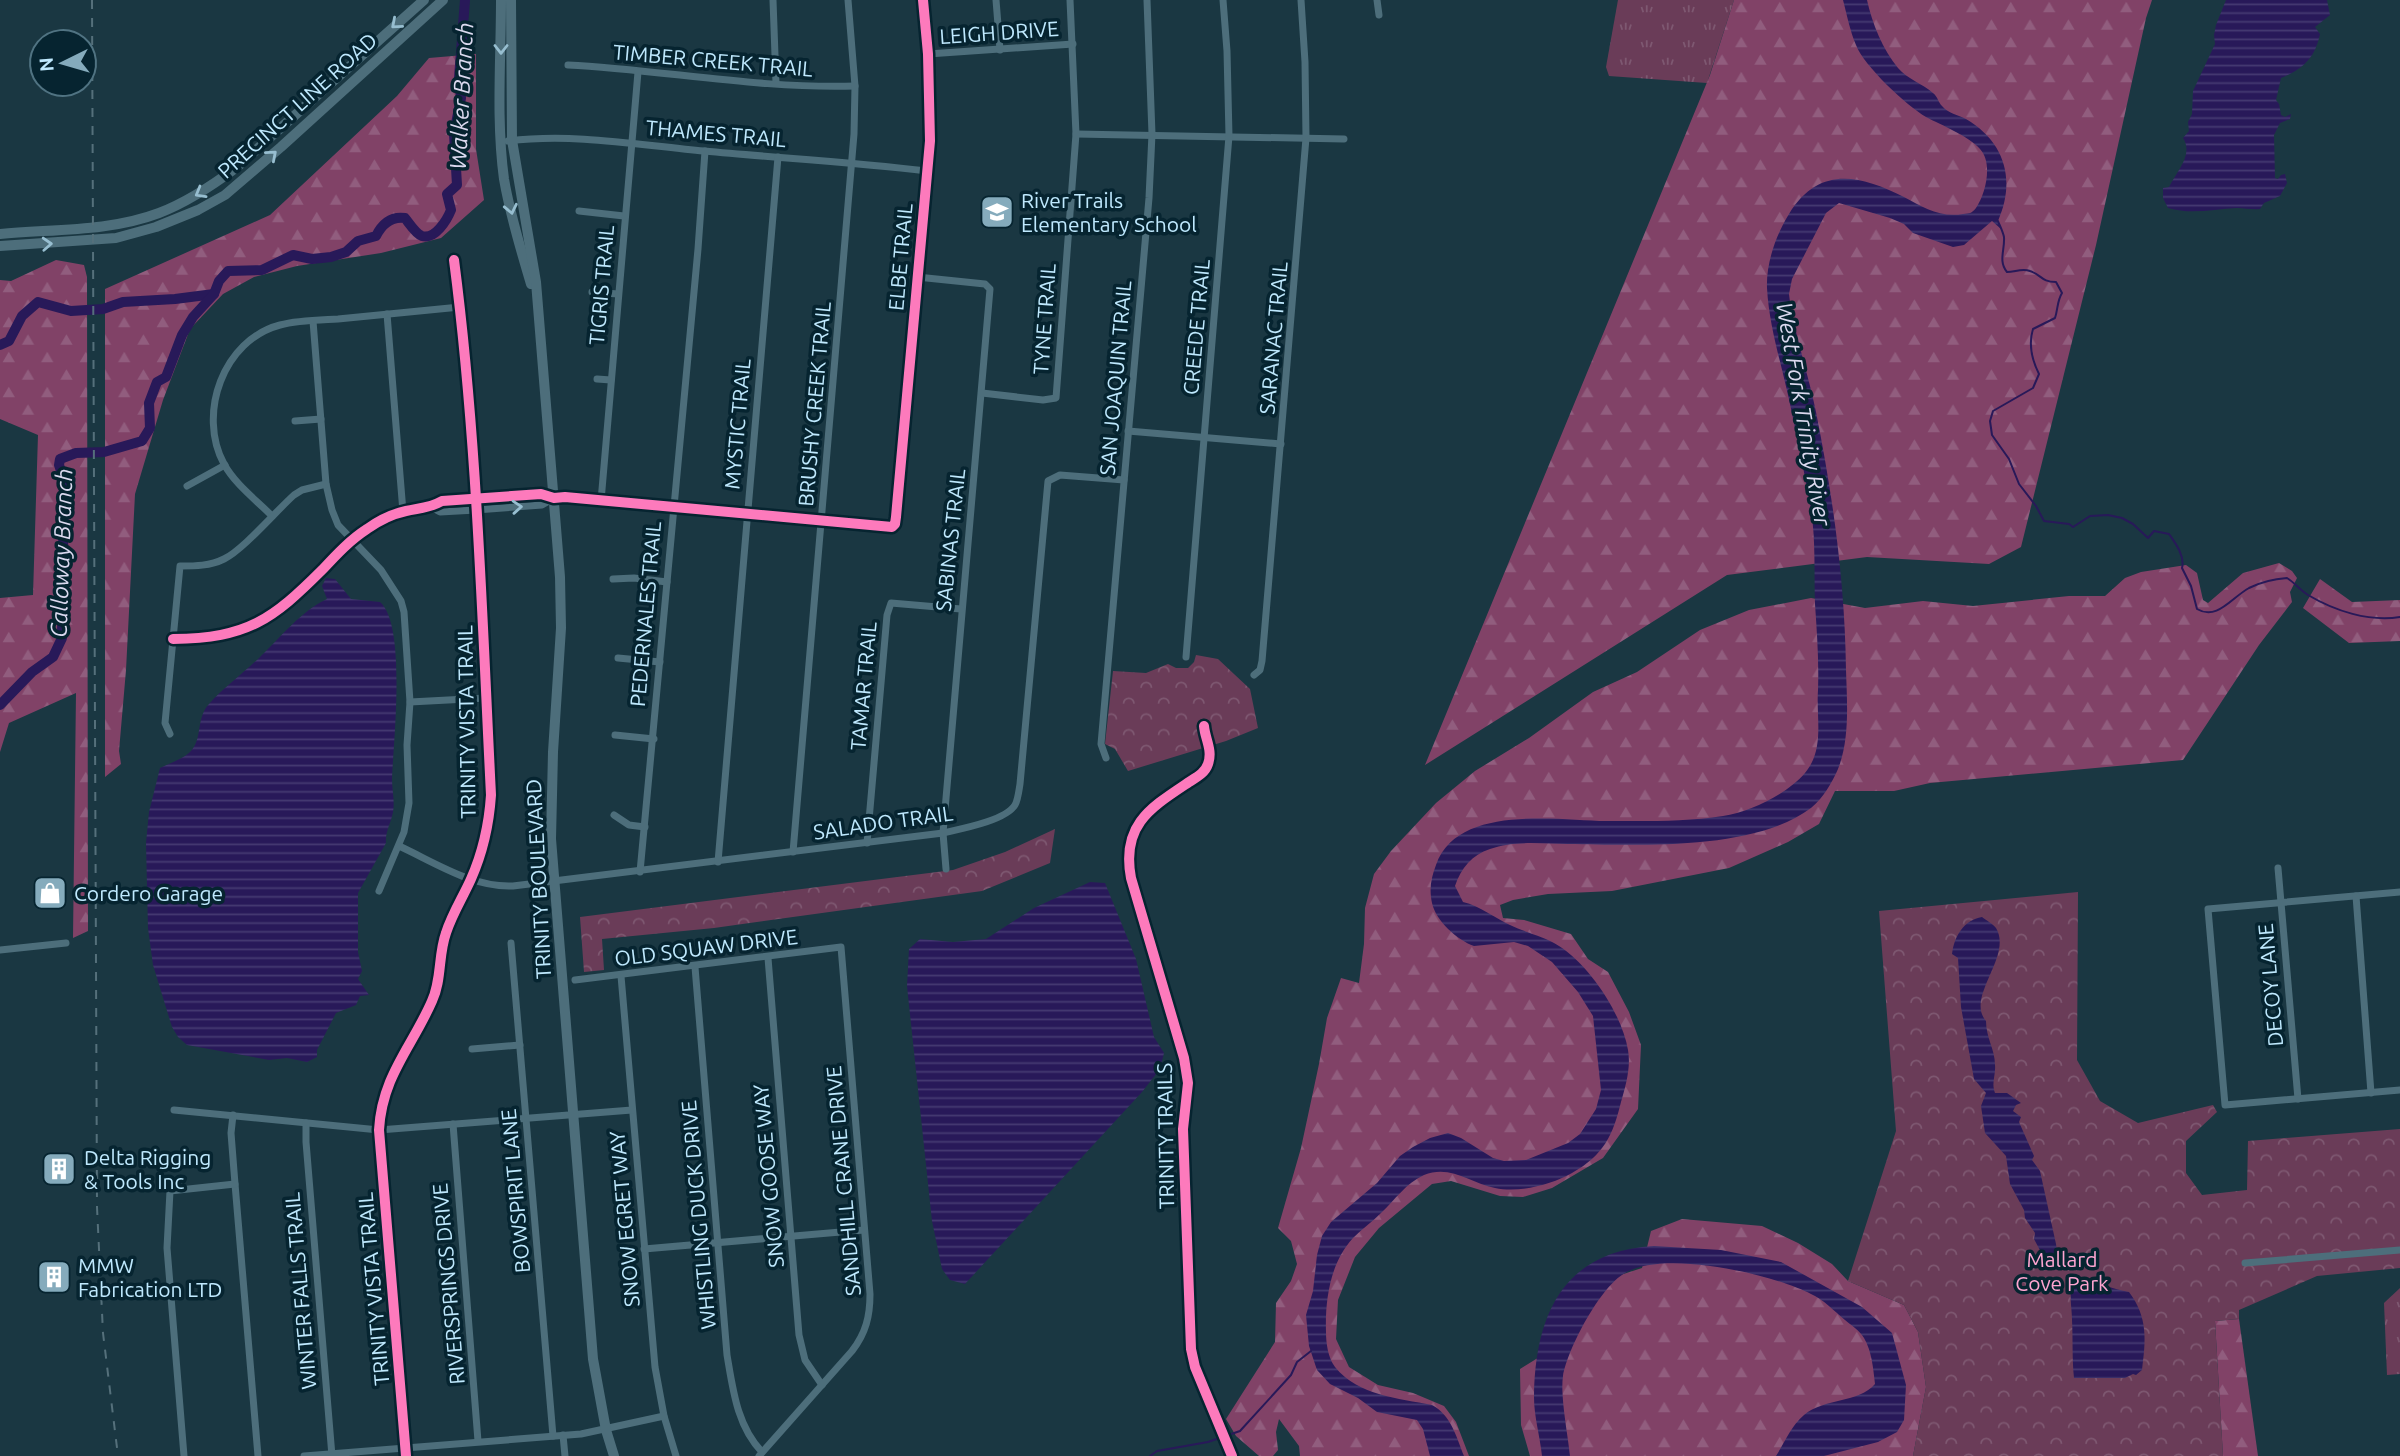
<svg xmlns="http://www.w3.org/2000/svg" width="2400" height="1456" font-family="Ubuntu,sans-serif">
  <defs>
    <pattern id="grass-tufts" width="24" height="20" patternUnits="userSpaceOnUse" patternTransform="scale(1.75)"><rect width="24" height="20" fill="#6a3c58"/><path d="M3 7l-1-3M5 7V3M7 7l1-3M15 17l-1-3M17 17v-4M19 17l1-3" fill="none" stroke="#7e5871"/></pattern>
    <pattern id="forest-firs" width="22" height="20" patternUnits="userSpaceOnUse" patternTransform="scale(1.75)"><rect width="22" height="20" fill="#814267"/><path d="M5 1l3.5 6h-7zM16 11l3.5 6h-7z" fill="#915d7e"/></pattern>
    <pattern id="park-crowns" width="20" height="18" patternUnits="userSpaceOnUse" patternTransform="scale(1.75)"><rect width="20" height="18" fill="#6a3c58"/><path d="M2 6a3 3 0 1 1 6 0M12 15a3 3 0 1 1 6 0" fill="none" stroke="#7e5871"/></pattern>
    <pattern id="water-rules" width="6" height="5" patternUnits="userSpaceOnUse" patternTransform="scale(1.75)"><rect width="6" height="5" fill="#281959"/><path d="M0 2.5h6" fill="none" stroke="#453a72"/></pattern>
  </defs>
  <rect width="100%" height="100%" fill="#1a3742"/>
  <g fill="url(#grass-tufts)">
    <polygon points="1618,0 1734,0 1707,83 1609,76 1606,67"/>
    <polygon points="2400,1288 2400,1374 2387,1375 2384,1303"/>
  </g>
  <g fill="url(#forest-firs)">
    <polygon points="1734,0 2152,0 2146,18 2096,245 2021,547 1989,564 1867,557 1727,575 1425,765 1710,75"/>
    <polygon points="476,54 476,149 484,200 441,238 381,253 297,266 254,277 223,294 190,329 163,400 135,494 126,670 119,751 121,764 105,777 105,289 270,215 397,96 429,58"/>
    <polygon points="56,260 84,265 87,277 88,931 73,938 76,693 9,723 0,752 0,598 33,595 38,435 0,419 0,280 11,281"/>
    <polygon points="2279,563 2292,571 2297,578 2290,592 2292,602 2259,645 2183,760 1930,783 1894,791 1835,791 1819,824 1788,842 1729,868 1612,891 1548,894 1513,900 1500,905 1503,918 1524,920 1571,934 1588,959 1608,972 1629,1012 1641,1045 1638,1109 1603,1158 1552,1188 1523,1197 1500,1196 1451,1181 1432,1184 1379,1228 1355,1257 1338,1300 1336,1339 1349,1367 1378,1385 1413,1393 1444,1406 1456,1422 1469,1456 1300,1456 1299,1446 1279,1419 1276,1432 1278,1450 1273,1456 1259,1456 1236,1436 1226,1419 1275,1342 1276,1303 1291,1281 1297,1264 1291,1241 1278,1228 1301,1148 1319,1064 1327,1018 1341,978 1359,983 1364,944 1365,908 1374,874 1391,851 1436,803 1475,771 1529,738 1593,692 1637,672 1700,630 1749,610 1811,598 1865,608 1923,601 1973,606 2069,596 2105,596 2125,578 2141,572 2186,565 2197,573 2203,600 2208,603 2243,573"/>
    <polygon points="2320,579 2352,602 2400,600 2400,641 2349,643 2303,608"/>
    <polygon points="1682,1219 1762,1226 1798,1243 1832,1264 1848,1281 1904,1305 1918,1332 1926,1387 1913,1456 1530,1456 1521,1425 1520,1369 1554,1348 1608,1279 1642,1268 1651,1231"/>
    <polygon points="2239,1319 2258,1456 2223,1456 2215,1321"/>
  </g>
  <g fill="url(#park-crowns)">
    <polygon points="1196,655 1218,659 1250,689 1258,728 1226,741 1128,771 1115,749 1105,744 1113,671 1146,673 1168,664 1176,668 1188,668 1194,662"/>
    <polygon points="1055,829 1050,863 982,891 714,928 602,939 604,970 584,972 580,917 953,870 1005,852"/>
    <polygon points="2078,892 2077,1060 2100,1101 2138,1123 2213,1105 2217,1112 2186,1141 2186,1173 2202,1195 2247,1190 2248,1141 2400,1129 2400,1268 2317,1276 2239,1310 2239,1319 2215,1321 2223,1456 1913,1456 1926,1387 1918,1332 1904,1305 1848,1281 1896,1131 1879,911"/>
  </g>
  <g fill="url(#water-rules)">
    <path d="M1843,0H1867C1872,23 1883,50 1898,68C1907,79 1923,84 1933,93C1938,97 1938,102 1942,106C1948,113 1958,115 1966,119C2005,142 2016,180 1998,221L2001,229L1992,221L1964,245L1953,247L1913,233L1904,224L1890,218L1839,203L1826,213L1792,279L1789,294L1791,310C1798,344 1809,378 1816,412C1833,497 1845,583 1846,670C1847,702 1850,739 1838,769C1832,783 1823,798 1811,808C1754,851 1637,845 1568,844C1543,844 1514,840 1490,849C1472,855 1461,868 1455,886L1463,902C1480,906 1495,918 1510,925C1526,933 1544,936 1559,946C1590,966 1622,1014 1628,1050C1631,1067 1626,1085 1621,1102C1613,1135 1604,1155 1572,1173C1551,1185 1519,1193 1495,1188C1471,1183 1450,1164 1424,1175C1406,1183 1395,1200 1381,1213C1372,1222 1362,1229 1353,1238C1330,1263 1325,1300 1326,1332C1326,1343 1328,1358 1335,1367C1359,1396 1398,1398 1432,1405C1451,1415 1456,1436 1464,1456H1430L1423,1429L1417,1420L1377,1412L1358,1398L1330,1384L1317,1370L1309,1346L1306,1315L1313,1291L1317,1255L1322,1236L1331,1222L1377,1183L1400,1156L1413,1147L1430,1138L1448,1133L1461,1138L1493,1158L1504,1161L1526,1160L1568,1143L1580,1134L1596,1109L1601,1090L1593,1016L1578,992L1552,962L1528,946L1514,942L1474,946C1457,940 1436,921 1432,903C1429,889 1431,878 1436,865C1457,804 1557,820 1606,821C1644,821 1685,822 1723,816C1751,812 1787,794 1805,773C1825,749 1816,718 1818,690C1819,661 1817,633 1815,604C1814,570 1816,537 1810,503C1803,467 1796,431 1788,395C1780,359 1769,325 1767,288C1766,263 1776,235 1789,214C1819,165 1860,175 1904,197C1923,207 1940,218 1963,214C1970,213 1971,214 1976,208C1986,193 1993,163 1980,149C1969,136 1941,125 1926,117C1906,105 1864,66 1856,45C1850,31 1847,15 1843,0Z"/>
    <path d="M2226,0H2327L2330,15L2315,27L2320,34C2315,58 2303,69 2281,78L2276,100L2279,104L2281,115L2285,117L2291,114L2290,119L2280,123L2274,135L2275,178L2278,179L2281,175L2285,174L2287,183L2280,196L2264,203L2260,209C2252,210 2245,208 2237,208C2214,209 2191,215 2168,208L2163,198V188L2169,187C2176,172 2194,155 2183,138L2189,131L2188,122L2192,114L2193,91L2215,44L2214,35L2216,25Z"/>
    <path d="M326,578L335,579L351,599L380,602C407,625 393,745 392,779C392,790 395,801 393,812C391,823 385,832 386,843L358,893V952L362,971L358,979L369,995L360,996L356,1005L336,1013L317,1050V1057L307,1062L287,1058L269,1060L187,1045L178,1037L172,1027L153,965L148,928L146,843L149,812L160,768C168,764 177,761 185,756C205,744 194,720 209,704C224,687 244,673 261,656C282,636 300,612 327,599L322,586Z"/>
    <polygon points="1090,882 1105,883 1136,959 1154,1037 1164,1053 1160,1069 1142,1092 965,1284 950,1280 942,1269 932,1221 907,986 909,949 920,939 953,942 986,939 1034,908"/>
    <path d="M1982,917C1986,920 1993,924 1996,928C2013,956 1965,997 1986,1021C1986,1038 1995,1049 1995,1065C1996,1075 1991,1083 1995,1093H2007L2021,1103L2016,1105L2013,1111L2021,1117L2019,1122L2034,1156L2032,1160L2040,1171L2056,1244L2057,1251L2052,1256H2043L2034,1239L2035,1233L2025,1218L2024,1210L2010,1184L2006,1156L1985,1133L1981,1106L1986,1093L1974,1079L1961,1007L1958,958L1952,954C1954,936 1964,920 1982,917Z"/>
    <path d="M1654,1246L1721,1250L1781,1262L1862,1307L1892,1333L1906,1385L1904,1420L1897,1432L1878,1442L1824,1456H1776C1785,1442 1791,1426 1804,1415C1824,1398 1859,1403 1875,1384C1873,1368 1872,1352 1864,1338C1860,1331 1851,1325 1845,1320C1834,1311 1823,1299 1811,1294C1772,1274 1664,1249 1625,1273C1600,1287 1568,1348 1563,1376C1560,1396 1568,1435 1570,1456H1542C1540,1436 1534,1417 1534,1397C1535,1315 1563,1251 1654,1246Z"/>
    <path d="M2081,1282C2097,1282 2113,1289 2129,1292C2148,1317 2146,1340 2142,1370L2136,1375L2133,1374L2125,1378H2074C2072,1359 2073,1340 2072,1320C2072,1310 2070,1302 2071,1291L2069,1289Z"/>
  </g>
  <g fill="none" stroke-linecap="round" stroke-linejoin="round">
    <g stroke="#281959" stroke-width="2">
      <path d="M1998,221C2000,226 2003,232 2004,237C2005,250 1998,261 2007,272C2015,272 2022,268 2030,271C2042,275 2041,282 2056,282L2062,293C2057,301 2058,309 2055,318L2033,329C2028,345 2032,360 2039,374L2033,388L1993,411L1990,421L1992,435L2009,459L2019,484L2036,506L2044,521L2069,524L2073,527L2090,516L2108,515L2122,518L2133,524L2148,538L2154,531L2169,534C2176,544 2185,556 2182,568L2191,586L2197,609C2217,621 2231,598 2249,588C2261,582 2273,579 2287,578C2295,583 2300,590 2308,595C2335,611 2369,622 2400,617"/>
      <polyline points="1150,1456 1157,1451 1208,1442 1240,1431 1291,1375 1297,1362 1311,1351"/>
    </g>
    <g stroke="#281959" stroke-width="10">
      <polyline points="0,345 9,341 22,316 38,302 71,311 103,309 123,302 175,299 214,294"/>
      <path d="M0,705L32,672L53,657L62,638L64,480L59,465L60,459L76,453L104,452L142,441L150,428L149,403L157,382L166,377L182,335L193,317L214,294L219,281L228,271L262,270L293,255L312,259L331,257L346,252L358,241L376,236C382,224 391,216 405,218C409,223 416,234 422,236C435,240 447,220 451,210L447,194L457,185L454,134L461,98L459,78L465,0"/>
    </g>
    <g stroke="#4d6e7b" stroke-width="7">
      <polyline points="773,0 776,83"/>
      <polyline points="996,0 1000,50"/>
      <polyline points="1377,0 1379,15"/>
      <polyline points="928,54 1073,44"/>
      <path d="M568,65C664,70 759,89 855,86"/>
      <polyline points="1076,134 1344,139"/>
      <path d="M508,141C574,133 639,145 704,151C779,158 853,162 927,171"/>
      <polyline points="579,211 624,216"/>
      <polyline points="917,277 985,284 990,289 943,833 946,869"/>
      <polyline points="592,292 618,294"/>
      <polyline points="387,314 403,512"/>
      <polyline points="313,321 326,484 332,510 338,525 381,570 401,601 404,612 410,702 407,745 409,803 404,832 379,891"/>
      <polyline points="597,379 611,380"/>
      <polyline points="982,393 1043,400 1056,398 1076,134 1070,0"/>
      <polyline points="295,421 321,419"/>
      <polyline points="1128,431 1281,444"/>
      <polyline points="187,486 225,465"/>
      <polyline points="601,501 638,72"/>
      <polyline points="431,507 440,512 476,510 542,505 554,498"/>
      <path d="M271,515C255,499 235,484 224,464C197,414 223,340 280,325C298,320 319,320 338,319C379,315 420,311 460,307"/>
      <polyline points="613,579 634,578 667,582"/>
      <path d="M173,639C248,638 272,620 323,569C337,554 350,540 367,529C378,521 392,514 406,511C419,508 430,508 442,501L541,494L554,498L565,497L892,527L895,524L896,517L930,141L928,54L923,0"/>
      <polyline points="1186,657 1229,136 1227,51 1223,0"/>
      <polyline points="618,658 660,662"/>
      <polyline points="1254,675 1260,670 1262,661 1306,138 1305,62 1301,0"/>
      <polyline points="410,702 486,698"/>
      <path d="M170,734L165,723L180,566C195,566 210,566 224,559C243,550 276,511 294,495L302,490L326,484"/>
      <polyline points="615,735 654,739"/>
      <polyline points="1106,758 1101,744 1149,198 1152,134 1147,0"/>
      <polyline points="614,815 629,825 645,827"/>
      <polyline points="867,843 887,615 891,603 961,609"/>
      <path d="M399,846C434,862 473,888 513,886L943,833C960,829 1005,821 1015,805C1018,800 1019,790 1020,784L1048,481L1060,475L1124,480"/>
      <polyline points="793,852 854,134 855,86 848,0"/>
      <polyline points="718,862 778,157"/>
      <polyline points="2278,868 2298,1099"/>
      <polyline points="640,872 698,249 705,151"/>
      <polyline points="2400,892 2208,909 2225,1105 2400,1090"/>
      <polyline points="2356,896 2371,1093"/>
      <polyline points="511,943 553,1436"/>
      <polyline points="0,950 66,943"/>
      <polyline points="768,958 799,1335 805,1360 822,1385"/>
      <path d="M695,967L727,1355C733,1390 737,1426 762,1452"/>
      <polyline points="621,976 655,1367 664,1416 676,1456"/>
      <path d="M575,980L841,947L870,1294C870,1316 866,1333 852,1351L759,1456"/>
      <polyline points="472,1049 520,1045"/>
      <polyline points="174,1110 379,1130 632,1110"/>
      <polyline points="233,1115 231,1133 235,1184 258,1456"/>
      <polyline points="306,1123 306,1142 332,1456"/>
      <polyline points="453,1124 478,1441"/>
      <polyline points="644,1249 864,1230"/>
      <polyline points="2245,1263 2400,1250"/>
      <polyline points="563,1435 565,1456"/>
      <polyline points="184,1456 167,1248 170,1191 235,1184"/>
      <polyline points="304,1456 581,1434 664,1416"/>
      <path d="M406,1456L379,1130C382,1076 412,1047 432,1001C442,980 438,955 446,933C452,914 463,897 471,879C483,852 489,825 491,795C482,617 477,437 454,260"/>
    </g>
    <g stroke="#4d6e7b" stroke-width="10">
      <path d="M501,0C501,59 496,120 504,179C510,215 521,250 531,284"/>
      <polyline points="511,0 512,140 536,282 560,577 561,628 553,752 551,839 593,1359 606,1430 614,1456"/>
      <path d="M0,234C52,229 109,232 159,213C188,202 213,185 237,167L424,0"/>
      <polyline points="0,246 116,238 156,227 198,210 225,195 281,147 443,0"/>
    </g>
    <polyline stroke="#55707b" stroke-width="2" stroke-dasharray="9 9" stroke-linecap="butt" points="92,0 97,1207 103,1333 118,1456"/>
    <defs>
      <g id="cycleway">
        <path d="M173,639C248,638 272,620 323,569C337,554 350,540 367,529C378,521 392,514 406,511C419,508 430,508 442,501L541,494L554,498L565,497L892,527L895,524L896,517L930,141L928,54L923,0"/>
        <path d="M1204,726C1205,739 1213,750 1208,764C1205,773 1197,777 1189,782C1150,808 1121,825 1131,878L1184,1058L1188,1083L1183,1129L1191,1349L1195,1367L1232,1456"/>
        <path d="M406,1456L379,1130C382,1076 412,1047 432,1001C442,980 438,955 446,933C452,914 463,897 471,879C483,852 489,825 491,795C482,617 477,437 454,260"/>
      </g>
    </defs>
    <use href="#cycleway" stroke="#062430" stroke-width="15"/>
    <use href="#cycleway" stroke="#fd7abc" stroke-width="10"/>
  </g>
  <defs><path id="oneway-chevron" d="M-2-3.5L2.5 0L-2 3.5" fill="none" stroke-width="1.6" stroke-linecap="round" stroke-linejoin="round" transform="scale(1.75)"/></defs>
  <g stroke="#97bed0">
    <use href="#oneway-chevron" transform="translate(396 24) rotate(139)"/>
    <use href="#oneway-chevron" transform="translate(501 49) rotate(90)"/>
    <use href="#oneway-chevron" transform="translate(272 155) rotate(-41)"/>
    <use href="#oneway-chevron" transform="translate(200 193) rotate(150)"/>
    <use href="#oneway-chevron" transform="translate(511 209) rotate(78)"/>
    <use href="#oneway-chevron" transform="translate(47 244) rotate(-3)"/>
    <use href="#oneway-chevron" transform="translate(517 507) rotate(-4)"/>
  </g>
  <defs>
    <symbol id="school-square" viewBox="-11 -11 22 22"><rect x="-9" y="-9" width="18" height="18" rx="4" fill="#85abbc" stroke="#062430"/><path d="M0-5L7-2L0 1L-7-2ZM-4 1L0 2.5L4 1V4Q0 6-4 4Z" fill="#fff"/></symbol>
    <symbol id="shop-square" viewBox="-11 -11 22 22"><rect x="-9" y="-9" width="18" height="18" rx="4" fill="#85abbc" stroke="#062430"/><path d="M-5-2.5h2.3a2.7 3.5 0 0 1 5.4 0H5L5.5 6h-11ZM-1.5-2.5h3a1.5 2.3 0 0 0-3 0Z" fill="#fff"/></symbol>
    <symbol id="building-square" viewBox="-11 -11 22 22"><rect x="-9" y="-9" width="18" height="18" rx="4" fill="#85abbc" stroke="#062430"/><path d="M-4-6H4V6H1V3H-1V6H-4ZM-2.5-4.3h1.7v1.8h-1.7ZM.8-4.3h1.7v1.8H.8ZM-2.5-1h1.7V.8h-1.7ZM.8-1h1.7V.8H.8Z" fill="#fff"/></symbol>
  </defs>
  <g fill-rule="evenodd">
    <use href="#school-square" x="978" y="193" width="38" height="38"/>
    <use href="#shop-square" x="31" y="874" width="38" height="38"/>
    <use href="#building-square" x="40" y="1150" width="38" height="38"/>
    <use href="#building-square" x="35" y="1258" width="38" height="38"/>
  </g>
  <g text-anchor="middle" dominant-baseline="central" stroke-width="7" stroke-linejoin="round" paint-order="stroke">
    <g font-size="21" fill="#bfe9fe" stroke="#062430">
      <text transform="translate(999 32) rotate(-4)">LEIGH DRIVE</text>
      <text transform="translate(713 60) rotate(5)">TIMBER CREEK TRAIL</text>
      <text transform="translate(297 105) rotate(-42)">PRECINCT LINE ROAD</text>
      <text transform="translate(716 133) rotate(5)">THAMES TRAIL</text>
      <text transform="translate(900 257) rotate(-85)">ELBE TRAIL</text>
      <text transform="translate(601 285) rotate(-85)">TIGRIS TRAIL</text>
      <text transform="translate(1044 319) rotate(-86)">TYNE TRAIL</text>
      <text transform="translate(1196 327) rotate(-85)">CREEDE TRAIL</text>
      <text transform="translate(1273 338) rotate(-85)">SARANAC TRAIL</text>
      <text transform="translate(1115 378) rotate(-85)">SAN JOAQUIN TRAIL</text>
      <text transform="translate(814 404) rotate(-85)">BRUSHY CREEK TRAIL</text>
      <text transform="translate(737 424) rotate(-85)">MYSTIC TRAIL</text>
      <text transform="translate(950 540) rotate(-84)">SABINAS TRAIL</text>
      <text transform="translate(645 614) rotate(-85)">PEDERNALES TRAIL</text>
      <text transform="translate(863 686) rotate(-85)">TAMAR TRAIL</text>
      <text transform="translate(466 722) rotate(-91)">TRINITY VISTA TRAIL</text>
      <text transform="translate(883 822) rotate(-8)">SALADO TRAIL</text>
      <text transform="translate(538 879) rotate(-93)">TRINITY BOULEVARD</text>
      <text transform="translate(706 947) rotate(-7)">OLD SQUAW DRIVE</text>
      <text transform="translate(2270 985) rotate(-95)">DECOY LANE</text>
      <text transform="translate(1165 1136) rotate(-91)">TRINITY TRAILS</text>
      <text transform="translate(768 1176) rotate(-95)">SNOW GOOSE WAY</text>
      <text transform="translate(843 1181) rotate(-95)">SANDHILL CRANE DRIVE</text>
      <text transform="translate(515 1191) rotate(-95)">BOWSPIRIT LANE</text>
      <text transform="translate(698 1215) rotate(-95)">WHISTLING DUCK DRIVE</text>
      <text transform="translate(624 1219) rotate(-95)">SNOW EGRET WAY</text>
      <text transform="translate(448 1284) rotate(-95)">RIVERSPRINGS DRIVE</text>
      <text transform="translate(373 1289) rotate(-95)">TRINITY VISTA TRAIL</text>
      <text transform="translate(300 1291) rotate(-95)">WINTER FALLS TRAIL</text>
    </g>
    <g font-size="21" fill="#bfe9fe" stroke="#062430" text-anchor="start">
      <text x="1021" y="200">River Trails<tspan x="1021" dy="24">Elementary School</tspan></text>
      <text x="74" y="893">Cordero Garage</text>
      <text x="84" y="1157">Delta Rigging<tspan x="84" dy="24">&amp; Tools Inc</tspan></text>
      <text x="78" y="1265">MMW<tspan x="78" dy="24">Fabrication LTD</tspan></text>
    </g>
    <g font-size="21" fill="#fea5d1" stroke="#062430">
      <text x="2062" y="1259">Mallard<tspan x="2062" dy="24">Cove Park</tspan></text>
    </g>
    <g font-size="23" font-style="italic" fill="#dbd9ef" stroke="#062430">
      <text transform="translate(461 96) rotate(-87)">Walker Branch</text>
      <text transform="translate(1804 414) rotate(80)">West Fork Trinity River</text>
      <text transform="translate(61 553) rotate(-88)">Calloway Branch</text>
    </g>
  </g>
  <g transform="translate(63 63) rotate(265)"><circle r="33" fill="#062430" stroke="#507382" stroke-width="2"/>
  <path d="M0-5L12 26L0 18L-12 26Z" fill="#85abbc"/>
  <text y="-10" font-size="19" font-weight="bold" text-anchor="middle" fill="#bfe9fe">N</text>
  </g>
</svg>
